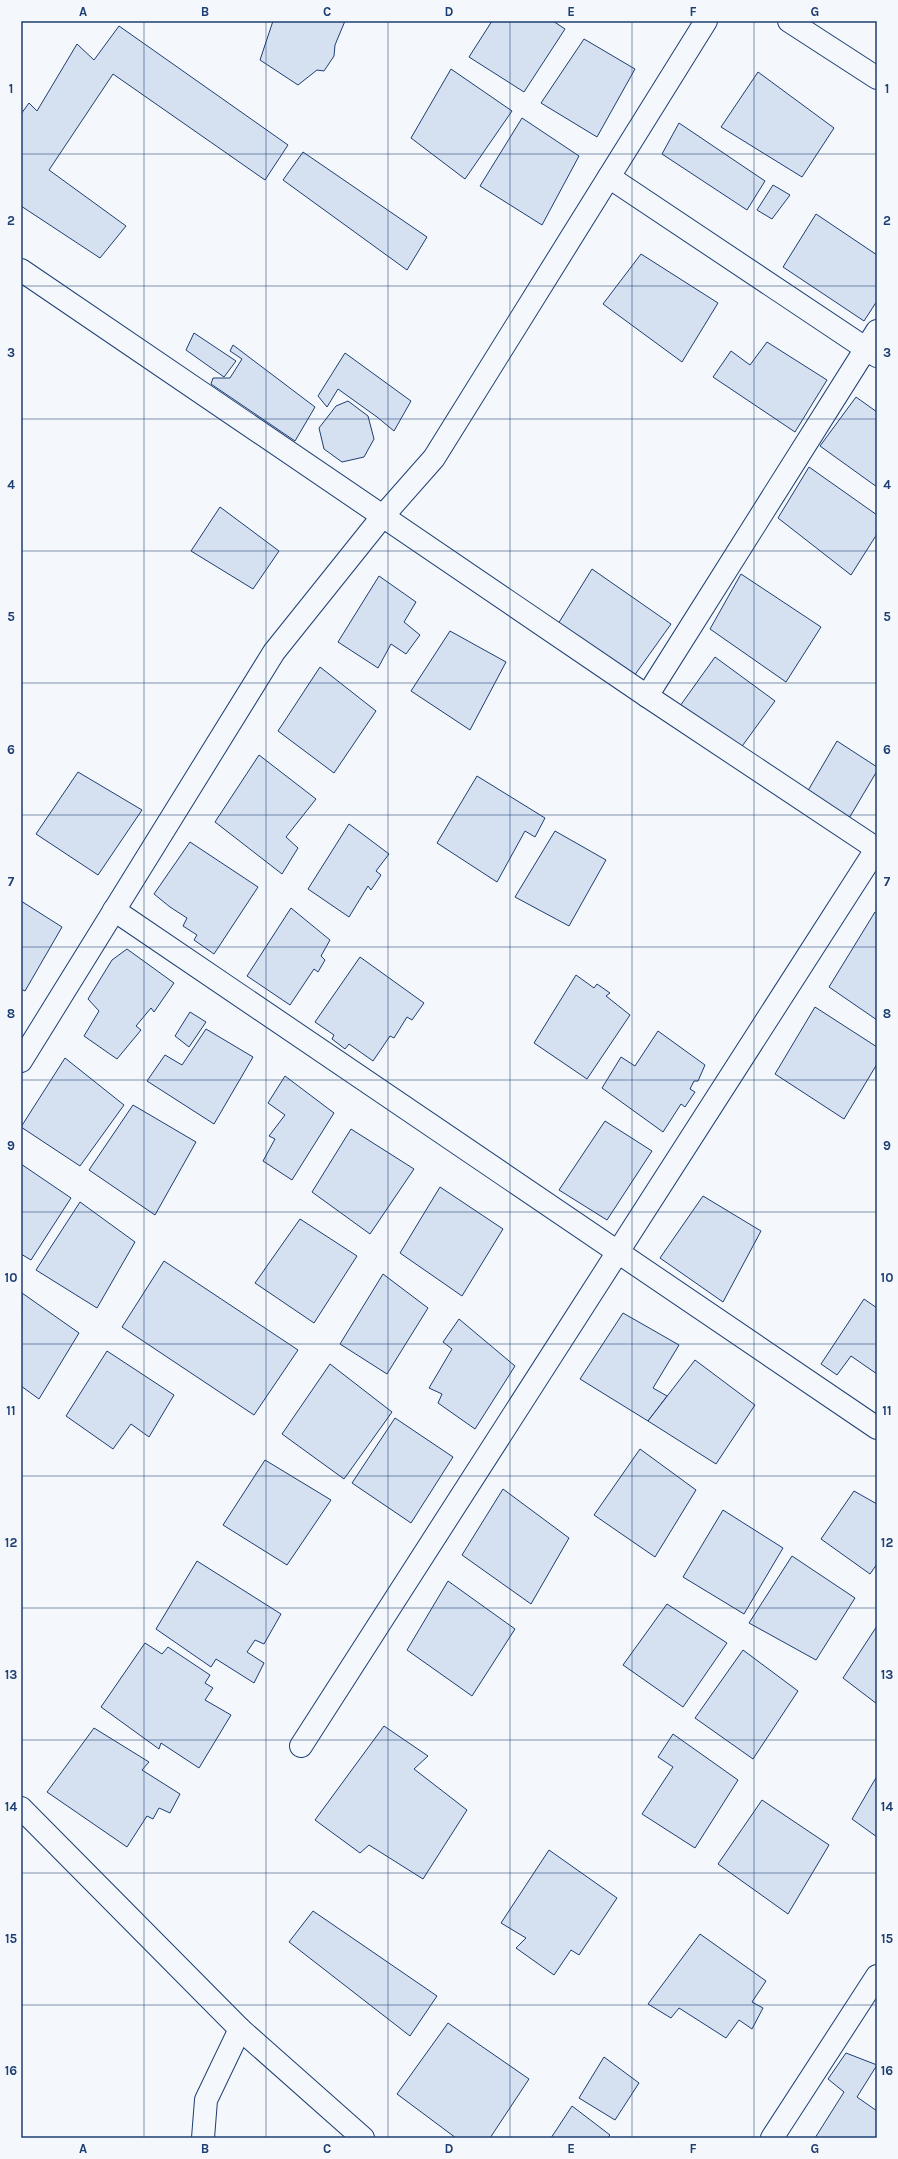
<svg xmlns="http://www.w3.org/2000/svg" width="898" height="2159" font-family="Karla,sans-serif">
  <rect width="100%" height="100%" fill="#f4f7fb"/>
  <g fill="#d5e0f0" stroke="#1d3f73">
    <polygon points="273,21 345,21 335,45 334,56 324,71 317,70 298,85 260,60"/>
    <polygon points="492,21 553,21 565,29 524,92 469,57"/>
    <polygon points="119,26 288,145 265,180 113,74 49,170 126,226 100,258 21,206 21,114 29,103 37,111 77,44 94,60"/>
    <polygon points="584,39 635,69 597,137 541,103"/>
    <polygon points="451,69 512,111 465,179 411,138"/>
    <polygon points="758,72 834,128 802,177 721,127"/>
    <polygon points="522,118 579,156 542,225 480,186"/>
    <polygon points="679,123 765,181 747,210 662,154"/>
    <polygon points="303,152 427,237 407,270 283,180"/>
    <polygon points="773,185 790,195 772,219 757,210"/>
    <polygon points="816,214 877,255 877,301 864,321 783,267"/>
    <polygon points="641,254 718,303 682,362 603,304"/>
    <polygon points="194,333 236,361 224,377 186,350"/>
    <polygon points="767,342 827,380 795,432 713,377 731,351 750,365"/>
    <polygon points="233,345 315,407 295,441 211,384 213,378 230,378 242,359 230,351"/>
    <polygon points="345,353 411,401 394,431 377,417 338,389 327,407 318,396"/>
    <polygon points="856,397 877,412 877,487 820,446"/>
    <polygon points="348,401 368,416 374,439 364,457 342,462 324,449 319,428 336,406"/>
    <polygon points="809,467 877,515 877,534 851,575 778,518"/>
    <polygon points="220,507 279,551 253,589 191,551"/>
    <polygon points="592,569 671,624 634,676 558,624"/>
    <polygon points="741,574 821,627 786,682 710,629"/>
    <polygon points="379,576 416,602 404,622 420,635 406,654 391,644 378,668 338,642"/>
    <polygon points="450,631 506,662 470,730 411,691"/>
    <polygon points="715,657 775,701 740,749 680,706"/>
    <polygon points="320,667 376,711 334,773 278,731"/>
    <polygon points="837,741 877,767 877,771 848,820 806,794"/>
    <polygon points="259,755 316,799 286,837 298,848 282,874 215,822"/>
    <polygon points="78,772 142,810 98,875 36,834"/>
    <polygon points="477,776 545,818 535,837 525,831 497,882 437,843"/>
    <polygon points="349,824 389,854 376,871 381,875 371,890 368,886 349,917 308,889"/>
    <polygon points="555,831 606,860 569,926 515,897"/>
    <polygon points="190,842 258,887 214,954 194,940 197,935 183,926 187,918 170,907 154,894"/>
    <polygon points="21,901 62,927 25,991 21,989"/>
    <polygon points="291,908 330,940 321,956 325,960 318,972 314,969 290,1005 247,976"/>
    <polygon points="875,912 877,913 877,1020 829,987"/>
    <polygon points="127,949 174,983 154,1012 151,1008 136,1026 141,1030 117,1059 84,1036 99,1011 88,999 112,960"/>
    <polygon points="360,957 424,1003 412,1020 407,1017 394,1038 390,1036 373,1061 349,1044 345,1049 332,1039 334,1035 315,1022"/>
    <polygon points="576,975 594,988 597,984 610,993 606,996 630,1015 587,1079 534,1043"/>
    <polygon points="815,1007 877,1047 877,1064 844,1119 775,1074"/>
    <polygon points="190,1012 206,1022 189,1047 175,1036"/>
    <polygon points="206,1029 253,1057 214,1124 147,1081 165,1055 182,1065"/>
    <polygon points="658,1031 705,1065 698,1081 694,1081 690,1089 695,1092 685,1107 681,1104 663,1132 602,1088 621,1057 635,1066"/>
    <polygon points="65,1058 124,1105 80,1166 21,1127"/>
    <polygon points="285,1076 334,1113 292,1180 263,1161 275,1139 269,1136 285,1115 268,1103"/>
    <polygon points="133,1105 196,1142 155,1215 89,1170"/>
    <polygon points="605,1121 652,1151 607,1220 559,1190"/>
    <polygon points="351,1129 414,1169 370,1234 312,1192"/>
    <polygon points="21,1164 71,1198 31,1260 21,1254"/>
    <polygon points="440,1187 503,1229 462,1296 400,1253"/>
    <polygon points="703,1196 761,1231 723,1302 660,1258"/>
    <polygon points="80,1202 135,1242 97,1308 36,1270"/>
    <polygon points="300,1219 357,1256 314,1323 255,1283"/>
    <polygon points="164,1261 298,1350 254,1415 122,1327"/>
    <polygon points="383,1274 428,1308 387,1374 340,1344"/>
    <polygon points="22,1293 79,1333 39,1399 21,1386"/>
    <polygon points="864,1299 877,1308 877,1374 851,1356 837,1375 821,1364"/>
    <polygon points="623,1313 679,1345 653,1388 667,1396 648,1421 580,1379"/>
    <polygon points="459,1319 515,1366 475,1429 438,1403 442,1394 429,1388 452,1349 443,1342"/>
    <polygon points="107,1351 174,1395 149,1437 131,1424 113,1449 66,1416"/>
    <polygon points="695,1360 755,1405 716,1464 648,1421"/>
    <polygon points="330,1364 392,1412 344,1479 282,1434"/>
    <polygon points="395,1418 453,1457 411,1523 352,1483"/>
    <polygon points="640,1449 696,1490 655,1557 594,1515"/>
    <polygon points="265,1460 331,1500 287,1565 223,1525"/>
    <polygon points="503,1489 569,1538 531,1604 462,1555"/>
    <polygon points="854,1491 877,1504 877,1564 870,1574 821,1539"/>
    <polygon points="723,1510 783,1548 744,1614 683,1577"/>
    <polygon points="792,1556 855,1598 816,1660 749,1623"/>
    <polygon points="197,1561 281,1614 264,1644 255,1640 247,1652 264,1663 254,1683 216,1659 211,1667 156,1629"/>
    <polygon points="448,1581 515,1629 472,1696 407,1650"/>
    <polygon points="667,1604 727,1643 683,1707 623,1665"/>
    <polygon points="877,1626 877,1704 843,1678"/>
    <polygon points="145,1643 162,1654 168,1647 210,1675 205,1683 213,1688 205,1700 231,1715 199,1768 161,1743 159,1749 101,1707"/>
    <polygon points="743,1650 798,1691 753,1759 695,1718"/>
    <polygon points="384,1726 428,1756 414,1769 467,1810 423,1879 369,1845 360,1853 315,1820"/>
    <polygon points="94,1728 149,1762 142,1770 180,1794 170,1813 159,1808 153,1819 147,1816 127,1847 47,1792"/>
    <polygon points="673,1734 738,1780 695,1848 642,1814 673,1767 658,1757"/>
    <polygon points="877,1776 877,1837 852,1819"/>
    <polygon points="762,1800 829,1845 788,1914 718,1864"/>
    <polygon points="549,1850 617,1898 579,1955 571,1950 554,1975 516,1948 526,1938 501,1923"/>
    <polygon points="313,1911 437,1996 410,2036 289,1942"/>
    <polygon points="700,1934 766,1981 752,2002 763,2008 752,2029 739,2020 726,2038 679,2008 671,2018 648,2004"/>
    <polygon points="448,2023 529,2079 490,2138 456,2138 397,2094"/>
    <polygon points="846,2053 877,2065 857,2097 877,2111 877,2138 815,2138 844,2092 828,2079"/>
    <polygon points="604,2057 639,2083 615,2120 579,2098"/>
    <polygon points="572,2106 610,2135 607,2138 551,2138"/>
  </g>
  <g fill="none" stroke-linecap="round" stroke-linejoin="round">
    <defs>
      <g id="street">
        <polyline points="789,21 877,78"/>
        <polyline points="609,177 877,356"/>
        <polyline points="21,270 647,696 877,849"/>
        <polyline points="647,696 877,331"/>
        <polyline points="114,910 877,1428"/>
        <polyline points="21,1061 274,652 382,517 434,458 706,21"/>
        <polyline points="301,1746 877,848"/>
        <polyline points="203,2138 206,2100 240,2029"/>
        <polyline points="772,2138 877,1976"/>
      </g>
      <polyline id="secondary" points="21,1808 240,2029 363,2138"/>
    </defs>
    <use href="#street" stroke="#1d3f73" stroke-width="24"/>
    <use href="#secondary" stroke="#1d3f73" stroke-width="24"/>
    <use href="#street" stroke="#f4f7fb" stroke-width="22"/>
    <use href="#secondary" stroke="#f4f7fb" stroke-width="22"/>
  </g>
  <path fill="none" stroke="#1d3f73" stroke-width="1" stroke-opacity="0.55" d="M144,21V2138M266,21V2138M388,21V2138M510,21V2138M632,21V2138M754,21V2138M21,154H877M21,286H877M21,419H877M21,551H877M21,683H877M21,815H877M21,947H877M21,1080H877M21,1212H877M21,1344H877M21,1476H877M21,1608H877M21,1740H877M21,1873H877M21,2005H877"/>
  <rect width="898" height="2159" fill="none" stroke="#f4f7fb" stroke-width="44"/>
  <rect x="22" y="22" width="854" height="2115" fill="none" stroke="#1d3f73" stroke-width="1.5"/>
  <g font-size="13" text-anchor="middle" font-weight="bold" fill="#1d3f73">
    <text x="83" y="16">A</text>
    <text x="205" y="16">B</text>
    <text x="327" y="16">C</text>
    <text x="449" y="16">D</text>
    <text x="571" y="16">E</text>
    <text x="693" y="16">F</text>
    <text x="815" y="16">G</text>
    <text x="11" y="93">1</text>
    <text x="887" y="93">1</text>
    <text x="11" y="225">2</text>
    <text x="887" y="225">2</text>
    <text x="11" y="357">3</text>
    <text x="887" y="357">3</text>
    <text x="11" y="489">4</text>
    <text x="887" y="489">4</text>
    <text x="11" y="621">5</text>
    <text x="887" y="621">5</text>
    <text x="11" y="754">6</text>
    <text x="887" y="754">6</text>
    <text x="11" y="886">7</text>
    <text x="887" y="886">7</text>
    <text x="11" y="1018">8</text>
    <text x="887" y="1018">8</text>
    <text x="11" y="1150">9</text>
    <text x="887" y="1150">9</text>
    <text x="11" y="1282">10</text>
    <text x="887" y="1282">10</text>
    <text x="11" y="1415">11</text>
    <text x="887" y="1415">11</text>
    <text x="11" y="1547">12</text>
    <text x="887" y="1547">12</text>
    <text x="11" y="1679">13</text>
    <text x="887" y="1679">13</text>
    <text x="11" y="1811">14</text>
    <text x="887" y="1811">14</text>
    <text x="11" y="1943">15</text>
    <text x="887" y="1943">15</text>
    <text x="11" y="2075">16</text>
    <text x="887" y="2075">16</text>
    <text x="83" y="2153">A</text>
    <text x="205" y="2153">B</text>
    <text x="327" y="2153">C</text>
    <text x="449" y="2153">D</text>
    <text x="571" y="2153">E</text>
    <text x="693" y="2153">F</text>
    <text x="815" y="2153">G</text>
  </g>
</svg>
